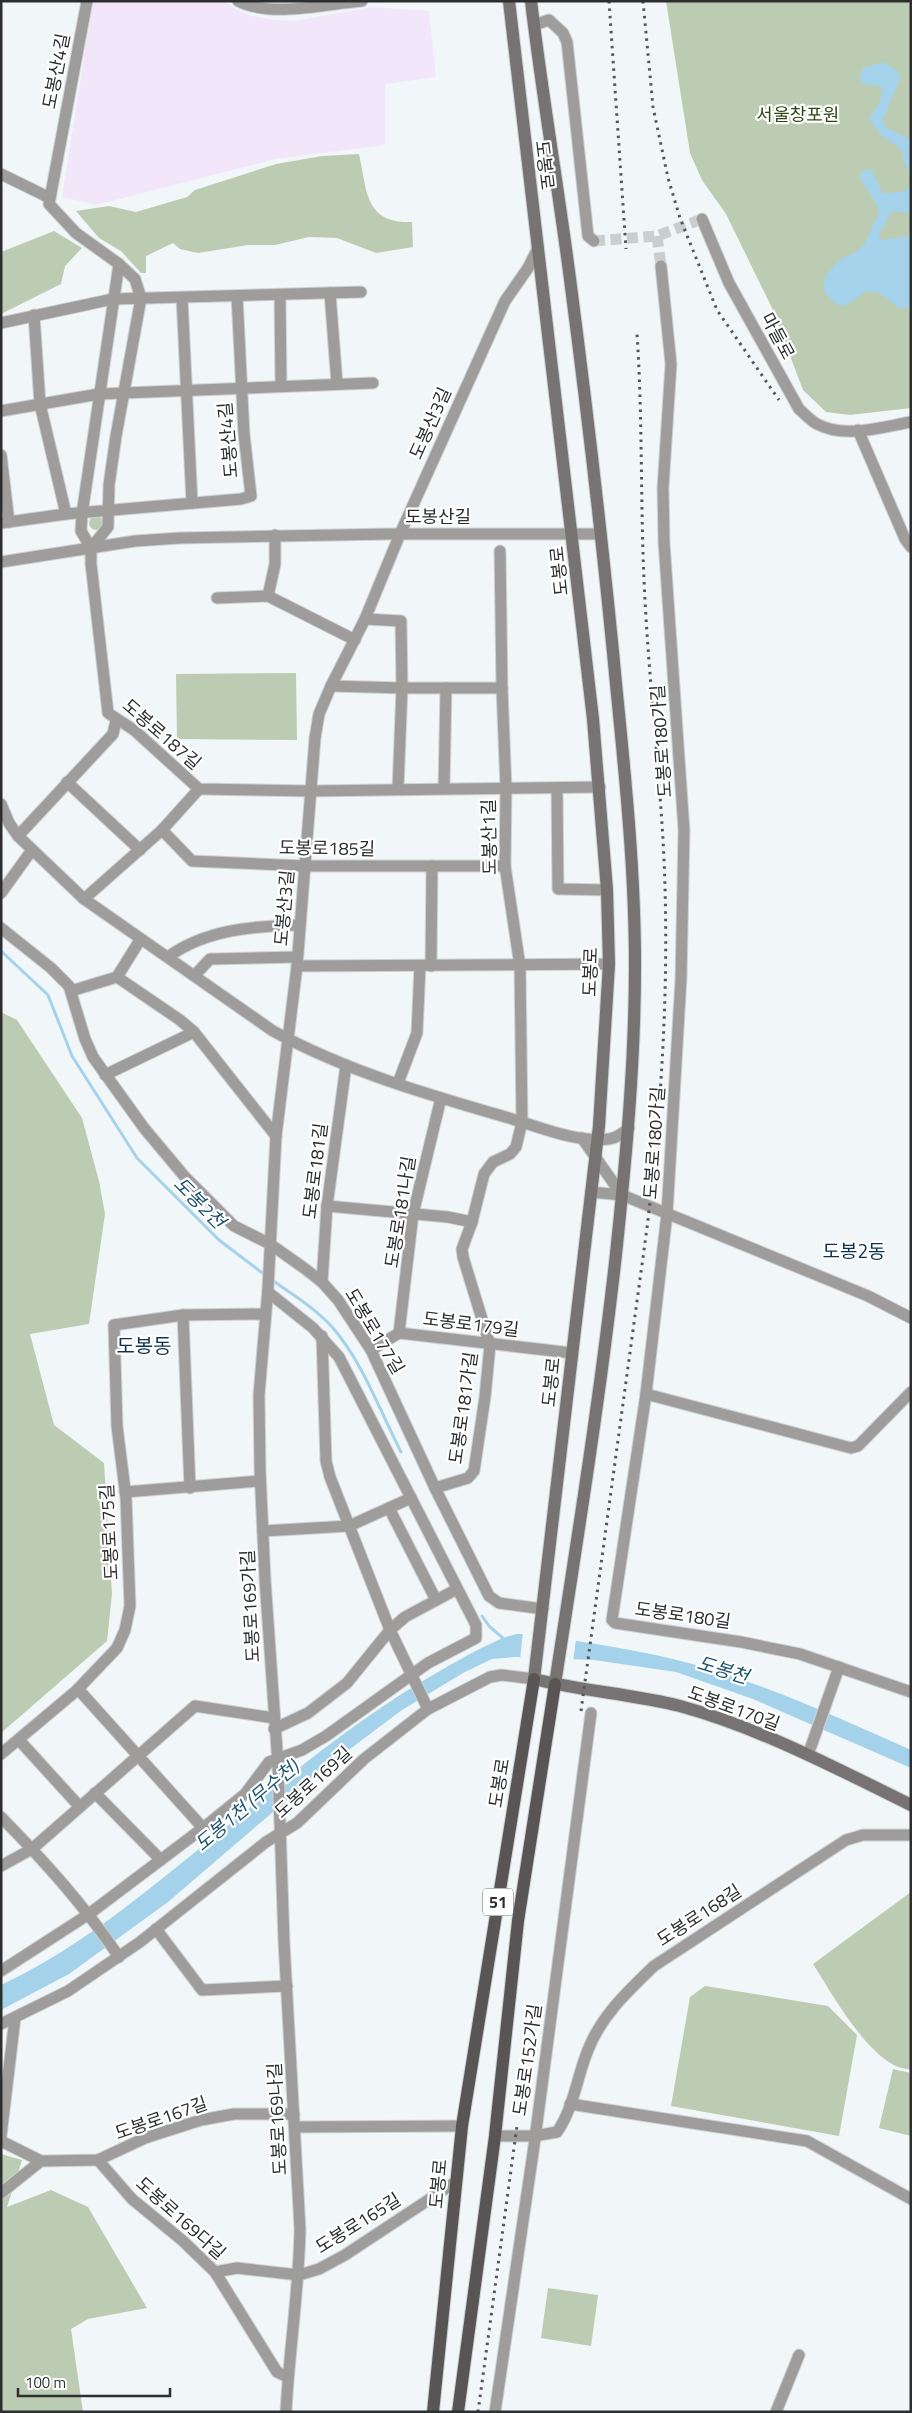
<svg xmlns="http://www.w3.org/2000/svg" width="912" height="2413" font-family="'Titillium Web','Noto Sans KR',sans-serif">
  <rect width="100%" height="100%" fill="#f1f6f9"/>
  <polygon fill="#f2e6fa" points="93,1 223,1 248,15 274,20 295,21 371,7 429,11 436,77 385,84 385,145 275,159 96,205 62,197"/>
  <g fill="#bcccb3">
    <polygon points="666,1 911,1 911,408 850,415 826,412 803,390 772,308 726,214 702,180 690,153"/>
    <path d="M359,154C367,189 364,224 412,222L413,247L376,253L337,238L309,237L275,245H248L198,253L180,249L173,243L146,256V273H141L121,251L99,238L76,211L109,206L136,212L187,197L195,190L276,164L322,156Z"/>
    <polygon points="54,231 82,248 65,266 61,284 1,314 1,252"/>
    <circle cx="96" cy="523" r="7"/>
    <polygon points="296,673 297,740 177,739 176,674"/>
    <polygon points="1,1012 17,1020 82,1118 99,1181 105,1214 89,1324 30,1334 54,1425 104,1463 112,1594 107,1641 1,1733"/>
    <path d="M911,1892V2070C905,2068 897,2068 892,2064C861,2046 832,1994 813,1964Z"/>
    <polygon points="705,1986 828,2006 857,2035 839,2136 671,2106 690,1997"/>
    <polygon points="893,2069 911,2073 911,2136 879,2128"/>
    <polygon points="1,2154 22,2160 7,2207 51,2190 88,2207 147,2308 88,2319 71,2329 83,2412 1,2412"/>
    <polygon points="548,2288 598,2295 591,2346 541,2338"/>
  </g>
  <g fill="#a5d2eb">
    <polygon points="883,62 896,70 901,77 883,119 884,126 911,140 911,177 903,159 904,155 898,147 881,135 869,119 879,103 883,90 877,85 861,84 860,76 863,68"/>
    <path d="M867,169H871L883,194L904,191L911,186V213L892,211L878,236L882,240L911,236V307L899,308L879,293L867,291L843,307C814,294 821,274 843,258C848,255 853,254 858,251C869,242 871,225 879,214L876,203L860,178L861,172Z"/>
    <path d="M532,1634C587,1643 643,1650 696,1665C770,1686 841,1719 911,1750V1768L753,1699L676,1672L594,1660L515,1657L492,1659L463,1673L402,1710L322,1770L168,1902L69,1974L1,2010V1985C70,1953 131,1904 189,1857C271,1791 353,1719 445,1668C463,1658 494,1640 513,1635C519,1633 526,1635 532,1634Z"/>
  </g>
  <polygon fill="#f1f6f9" points="523,1632 576,1639 573,1662 520,1660"/>
  <g fill="none" stroke-linecap="round" stroke-linejoin="round">
    <g stroke="#a5d2eb" stroke-width="3">
      <polyline points="1,951 48,995 72,1056 137,1158 219,1240 265,1275"/>
      <path d="M272,1280C293,1295 315,1308 333,1328C363,1363 380,1411 401,1452"/>
      <polyline points="482,1616 489,1626 505,1640"/>
    </g>
    <g stroke="#caced1" stroke-width="11" stroke-dasharray="11 5.5" stroke-linecap="butt">
      <polyline points="657,236 661,266"/>
      <polyline points="594,241 657,236 702,219"/>
    </g>
    <defs>
      <g id="minor">
        <polyline points="87,1 49,204 76,233 119,264 135,279 141,298 116,436 109,485 108,527 91,548"/>
        <path d="M238,1C272,18 326,4 362,1"/>
        <polyline points="534,25 549,20 563,33 567,42 588,236 594,241"/>
        <polyline points="1,174 50,198"/>
        <path d="M702,219L729,283L799,409C805,414 811,421 817,424C845,439 881,427 911,422"/>
        <polyline points="661,266 671,364 663,488 664,542 684,830 681,979 667,1214 646,1394 612,1620 615,1623 741,1642 800,1654 911,1692"/>
        <polyline points="330,293 337,384"/>
        <polyline points="280,295 281,386"/>
        <polyline points="182,298 192,503"/>
        <polyline points="34,315 40,404 66,514"/>
        <polyline points="1,323 113,299 361,292"/>
        <polyline points="1,411 99,394 373,383"/>
        <polyline points="858,430 905,539 911,547"/>
        <polyline points="1,455 9,522"/>
        <polyline points="1,523 66,514 241,499 251,496 244,434 237,296"/>
        <polyline points="91,548 91,564 108,713 134,730 199,789 311,791 600,787"/>
        <polyline points="91,548 81,531 82,514 119,264"/>
        <polyline points="1,562 135,541 180,538 390,534 601,534"/>
        <polyline points="268,596 275,564 275,535"/>
        <polyline points="217,598 268,596 355,640"/>
        <polyline points="365,619 401,621 402,688 398,789"/>
        <polyline points="331,686 402,688 502,688"/>
        <polyline points="67,782 140,850"/>
        <polyline points="444,788 446,688"/>
        <polyline points="557,788 558,889 607,890"/>
        <path d="M1,804L9,823L18,836L84,899L273,1031C346,1071 429,1095 509,1118C540,1127 576,1143 609,1139C617,1138 623,1133 629,1128"/>
        <polyline points="162,830 192,861 305,866 505,866"/>
        <polyline points="18,836 113,734 116,720"/>
        <polyline points="1,893 32,850"/>
        <polyline points="84,899 162,830 199,789"/>
        <polyline points="1,928 51,968 69,986 85,1039 93,1057 144,1128 185,1177 234,1226 270,1244 304,1268 322,1282 338,1300 371,1350 435,1488 489,1596 499,1603 543,1609"/>
        <path d="M168,957C206,929 255,926 300,925"/>
        <polyline points="297,966 609,964"/>
        <polyline points="431,966 432,866"/>
        <polyline points="195,975 210,959 297,957"/>
        <polyline points="117,977 180,1020 194,1032 276,1136"/>
        <polyline points="71,991 117,977 140,940"/>
        <polyline points="105,1075 194,1032"/>
        <polyline points="398,1083 417,1033 420,966"/>
        <polyline points="582,1138 622,1195"/>
        <polyline points="591,1192 622,1195 868,1296 911,1318"/>
        <polyline points="327,1206 448,1217 472,1222"/>
        <polyline points="322,1282 327,1206 346,1065"/>
        <polyline points="183,1315 190,1488"/>
        <polyline points="399,1333 413,1214 441,1098"/>
        <polyline points="322,1336 326,1461 330,1477 390,1630 428,1709"/>
        <polyline points="371,1350 399,1333 572,1353"/>
        <polyline points="646,1394 851,1448 858,1446 911,1392"/>
        <polyline points="435,1488 468,1478 474,1471 485,1397 490,1345 463,1257 462,1249 472,1222 484,1174 493,1162 510,1154 516,1147 522,1122 520,966 505,866 506,788 502,688 500,551"/>
        <polyline points="125,1492 260,1481"/>
        <polyline points="389,1508 436,1600"/>
        <polyline points="263,1531 349,1526 411,1498"/>
        <polyline points="78,1689 203,1828"/>
        <polyline points="274,1729 308,1713 347,1683 390,1630 405,1617 457,1589"/>
        <polyline points="19,1740 80,1807"/>
        <polyline points="1,1754 76,1691 117,1648 125,1630 130,1606 126,1498 117,1426 114,1325 183,1315 265,1314"/>
        <polyline points="808,1755 839,1667"/>
        <polyline points="95,1793 161,1860"/>
        <path d="M1,1817C44,1861 85,1906 119,1957"/>
        <polyline points="1,1866 32,1849 195,1706 274,1718"/>
        <polyline points="156,1929 202,1990 287,1986"/>
        <polyline points="1,1971 89,1914 203,1828 245,1794 269,1762 302,1750 326,1736 428,1663 476,1638 476,1625 339,1357 313,1328 268,1292"/>
        <polyline points="1,2024 68,1991 140,1942 266,1842 297,1823 364,1759 428,1709 490,1677 502,1675 534,1679"/>
        <polyline points="570,2104 807,2141 911,2199"/>
        <polyline points="295,2127 462,2126"/>
        <polyline points="1,2136 15,2018"/>
        <path d="M495,2136H534L557,2132C574,2108 577,2076 588,2050C601,2016 628,1991 654,1966L846,1840L863,1835H911"/>
        <polyline points="1,2141 41,2161 98,2160 145,2138 201,2120 234,2114 294,2114"/>
        <polyline points="98,2160 132,2199 183,2241 215,2272 277,2372 288,2377"/>
        <polyline points="1,2193 41,2161"/>
        <polyline points="215,2272 237,2268 299,2275 319,2269 345,2255 454,2183"/>
        <path d="M286,2412C289,2351 299,2290 300,2229L284,1942L278,1765L265,1579L260,1470L259,1395L268,1288L276,1136L297,966L315,738L319,714L331,686L365,619L400,534L505,301L528,268L538,248"/>
        <polyline points="495,2412 534,2146 591,1713"/>
        <polyline points="776,2412 799,2355"/>
      </g>
      <g id="secondary">
        <path d="M509,1L593,719L607,890L609,964L599,1126L534,1679C582,1691 632,1694 680,1706C760,1728 836,1768 911,1805"/>
        <path d="M531,1C542,94 558,186 570,279C588,417 604,555 617,694C626,784 635,875 635,965C635,1062 626,1158 616,1254C600,1398 577,1541 555,1684"/>
      </g>
      <g id="primary">
        <polyline points="433,2412 462,2126 534,1679"/>
        <polyline points="458,2412 495,2136 518,1921 555,1684"/>
      </g>
    </defs>
    <use href="#minor" stroke="#ced2d5" stroke-width="13"/>
    <use href="#secondary" stroke="#ced2d5" stroke-width="14"/>
    <use href="#primary" stroke="#ced2d5" stroke-width="14"/>
    <use href="#minor" stroke="#9f9d9c" stroke-width="11"/>
    <use href="#secondary" stroke="#767372" stroke-width="12"/>
    <use href="#primary" stroke="#595555" stroke-width="12"/>
    <g stroke="#535557" stroke-width="3" stroke-dasharray="2.5 5" stroke-linecap="butt">
      <polyline points="609,1 626,249"/>
      <polyline points="643,1 653,107 668,178 680,218 717,310 779,400"/>
      <path d="M581,1711L647,1228C663,1096 671,957 662,824C657,749 649,675 645,600C640,511 643,422 637,334"/>
      <polyline points="478,2412 517,2126"/>
    </g>
  </g>
  <g text-anchor="middle" dominant-baseline="central" stroke-width="4.5" stroke-linejoin="round" paint-order="stroke">
    <rect fill="#fff" stroke="#6b6d6d" stroke-width="1" x="483" y="1888.5" width="30" height="27" rx="4"/>
    <g font-size="16" font-weight="bold" fill="#2c2e2f">
      <text x="498" y="1902">51</text>
    </g>
    <g font-size="18" fill="#2c2e2f" stroke="#fff">
      <text transform="translate(56 71) rotate(-79)">도봉산4길</text>
      <text transform="translate(545 165) rotate(83)">도봉로</text>
      <text transform="translate(778 336) rotate(62)">마들로</text>
      <text transform="translate(430 423) rotate(-66)">도봉산3길</text>
      <text transform="translate(228 440) rotate(-95)">도봉산4길</text>
      <text x="438" y="516">도봉산길</text>
      <text transform="translate(559 571) rotate(-96)">도봉로</text>
      <text transform="translate(162 734) rotate(41)">도봉로187길</text>
      <text transform="translate(661 741) rotate(-94)">도봉로180가길</text>
      <text transform="translate(489 837) rotate(-91)">도봉산1길</text>
      <text transform="translate(327 848) rotate(1)">도봉로185길</text>
      <text transform="translate(284 908) rotate(-85)">도봉산3길</text>
      <text transform="translate(590 972) rotate(-88)">도봉로</text>
      <text transform="translate(654 1143) rotate(-86)">도봉로180가길</text>
      <text transform="translate(315 1171) rotate(-83)">도봉로181길</text>
      <text transform="translate(400 1212) rotate(-81)">도봉로181나길</text>
      <text transform="translate(471 1324) rotate(7)">도봉로179길</text>
      <text transform="translate(375 1331) rotate(59)">도봉로177길</text>
      <text transform="translate(551 1382) rotate(-84)">도봉로</text>
      <text transform="translate(463 1408) rotate(-82)">도봉로181가길</text>
      <text transform="translate(109 1532) rotate(-93)">도봉로175길</text>
      <text transform="translate(250 1606) rotate(-93)">도봉로169가길</text>
      <text transform="translate(683 1615) rotate(8)">도봉로180길</text>
      <text transform="translate(734 1708) rotate(20)">도봉로170길</text>
      <text transform="translate(313 1782) rotate(-42)">도봉로169길</text>
      <text transform="translate(499 1783) rotate(-81)">도봉로</text>
      <text transform="translate(699 1915) rotate(-33)">도봉로168길</text>
      <text transform="translate(527 2060) rotate(-82)">도봉로152가길</text>
      <text transform="translate(161 2118) rotate(-19)">도봉로167길</text>
      <text transform="translate(277 2119) rotate(-93)">도봉로169나길</text>
      <text transform="translate(438 2184) rotate(-85)">도봉로</text>
      <text transform="translate(181 2218) rotate(42)">도봉로169다길</text>
      <text transform="translate(358 2223) rotate(-32)">도봉로165길</text>
    </g>
    <g font-size="18" fill="#2b4913" stroke="#fff">
      <text x="798" y="114">서울창포원</text>
    </g>
    <g font-size="19" font-style="italic" fill="#1d546e" stroke="#fff">
      <text transform="translate(200 1202) rotate(45)">도봉2천</text>
      <text transform="translate(723 1669) rotate(17)">도봉천</text>
      <text transform="translate(246 1805) rotate(-40)">도봉1천 (무수천)</text>
    </g>
    <g font-size="19" fill="#0c334b" stroke="#fff">
      <text x="854" y="1250">도봉2동</text>
    </g>
    <g font-size="20" fill="#0c334b" stroke="#fff">
      <text x="144" y="1345">도봉동</text>
    </g>
  </g>
  <rect width="912" height="2413" fill="none" stroke="#2c2e2f" stroke-width="5"/>
  <path d="M18 2388v8h152v-8" fill="none" stroke="#2c2e2f" stroke-width="2.5"/>
  <text x="25" y="2388" font-size="15" fill="#2c2e2f" stroke="#ffffff" stroke-width="4" paint-order="stroke">100 m</text>
</svg>
